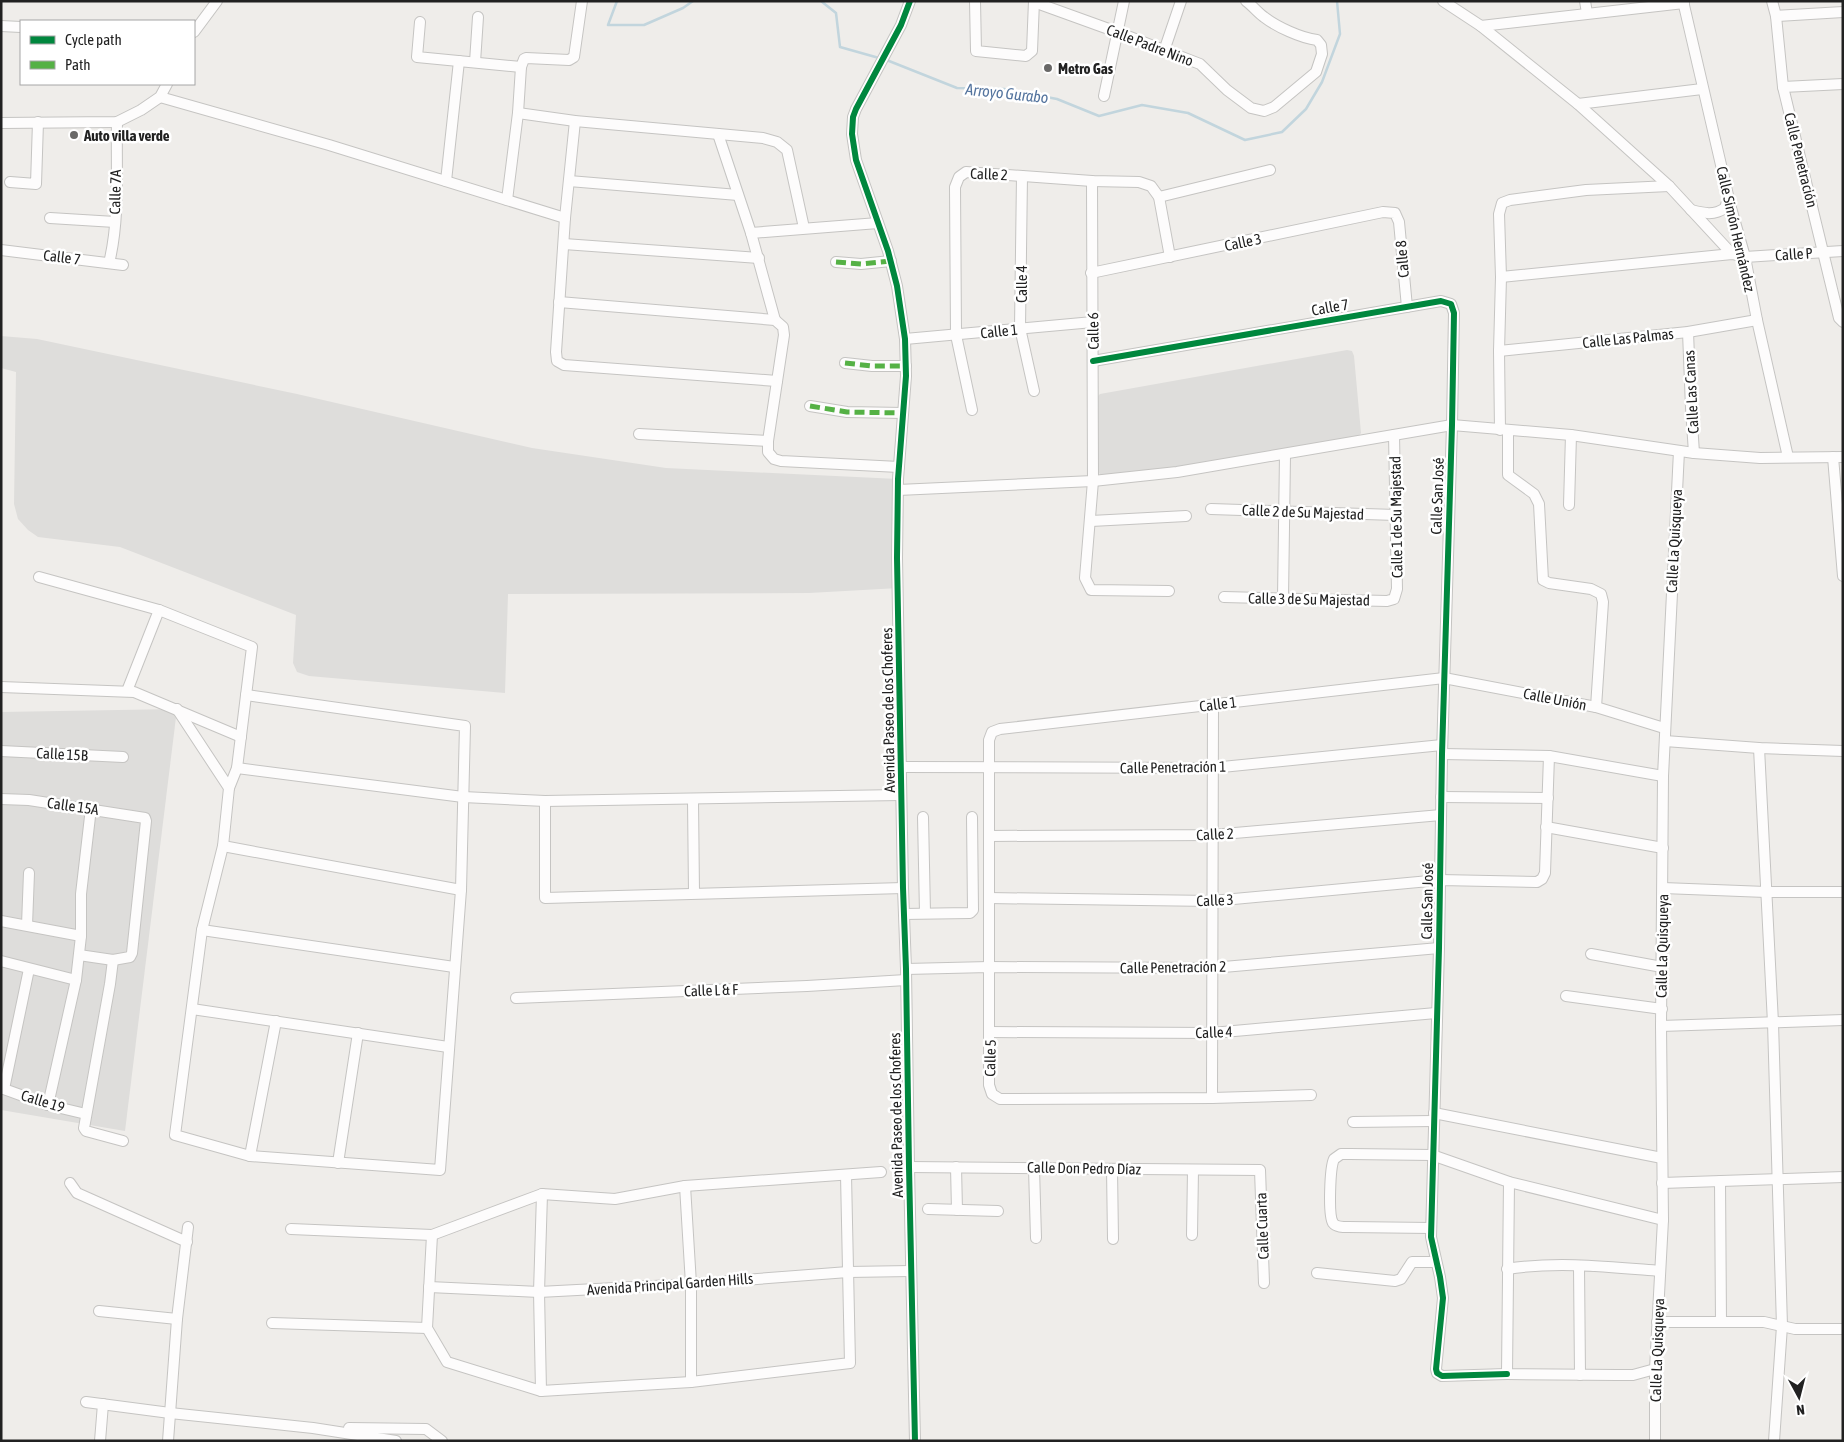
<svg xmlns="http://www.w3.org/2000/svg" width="1844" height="1442" font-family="'Asap Condensed',sans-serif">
  <rect width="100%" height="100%" fill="#efedea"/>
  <g fill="#dedddb">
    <polygon points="1,336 37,339 297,394 532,448 666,468 898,479 899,588 809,593 508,594 505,693 309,676 297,672 293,663 296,615 120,547 38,537 28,530 18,519 14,504 16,372 1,368"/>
    <polygon points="1347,350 1352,351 1354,356 1361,433 1358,437 1208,465 1107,476 1101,475 1097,471 1098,396 1100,394"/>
    <polygon points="177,709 125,1131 1,1110 1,712"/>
  </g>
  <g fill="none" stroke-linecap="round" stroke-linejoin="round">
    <g stroke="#c2d5dd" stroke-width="2.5">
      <polyline points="617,1 608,25 644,25 683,8 693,1"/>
      <polyline points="821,1 836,13 840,47 879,58"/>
      <polyline points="884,59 957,88 1004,89 1057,99 1099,116 1142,105 1188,113 1245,140 1282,132 1306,109 1322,82 1340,34 1337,1"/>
    </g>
    <defs>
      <g id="minor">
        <polyline points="910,1 901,25 856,109 853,117 852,134 856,160 888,251 897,286 905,339 906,376 898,479 897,558 903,888 906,969 909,1167 915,1441"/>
        <polyline points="975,1 976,51 1026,56 1032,51 1034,1"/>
        <polyline points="1443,1 1481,26 1578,104 1669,186 1732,254"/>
        <polyline points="1585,1 1587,13"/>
        <polyline points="1683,1 1731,208 1745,257 1757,320 1788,457"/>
        <polyline points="1772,1 1776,16 1783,87 1839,318 1843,322"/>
        <path d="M1034,2L1117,32L1200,64L1227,90L1251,108L1264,111L1274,107L1316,72L1322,54L1321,45L1317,40C1301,38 1277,27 1264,17C1257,12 1253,6 1246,1"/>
        <polyline points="1776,16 1843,12"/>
        <polyline points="420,22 417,57 521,67"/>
        <polyline points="1,26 21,27"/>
        <polyline points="1481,26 1684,3"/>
        <polyline points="194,32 217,1"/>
        <polyline points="1164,51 1181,1"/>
        <polyline points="475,62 478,17"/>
        <polyline points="1783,87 1843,84"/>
        <polyline points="1104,96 1124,1"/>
        <polyline points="160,97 329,145 565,218"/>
        <polyline points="1578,104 1702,89"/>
        <polyline points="518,113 575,121 763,138 777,142 787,150 804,228"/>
        <polyline points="575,121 565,218 556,352 557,361 564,365 777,381"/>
        <polyline points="1,123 117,122 141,110 160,97 167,84"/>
        <polyline points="718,134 751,233 775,320"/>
        <polyline points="1022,176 1020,328 1034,391"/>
        <polyline points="446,181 459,61"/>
        <polyline points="569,181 738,195"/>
        <polyline points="1092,181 1093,481 1085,578 1091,590 1169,591"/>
        <polyline points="10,182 36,184 38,122"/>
        <polyline points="1159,197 1270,170"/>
        <polyline points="507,200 518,113 521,67 524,59 526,58 569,60 574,57 582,1"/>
        <path d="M1691,210C1703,213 1714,216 1725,208L1728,199"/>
        <polyline points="50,218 115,222"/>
        <polyline points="751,233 878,223"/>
        <polyline points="564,244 759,258"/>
        <polyline points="1,250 123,265"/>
        <polyline points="836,262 861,264 891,261"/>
        <path d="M109,263C120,219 116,167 117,122"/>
        <polyline points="1091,273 1383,212 1395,213 1399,222 1407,307"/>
        <polyline points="1501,277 1732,254 1745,257 1843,251"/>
        <polyline points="559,302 775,320 783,327 784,335 768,441 768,452 774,459 781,461 899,467"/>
        <polyline points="1688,332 1691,408 1694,453"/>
        <polyline points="905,339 1093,322"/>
        <polyline points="1499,351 1688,332 1757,320"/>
        <polyline points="1093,361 1441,301 1451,304 1454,313 1452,425 1442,754 1439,948 1431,1237 1440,1277 1443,1298 1436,1369 1437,1373 1442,1376 1507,1374"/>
        <polyline points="845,363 872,366 906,366"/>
        <polyline points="810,406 847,412 903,413"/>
        <polyline points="972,410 956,335 955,187 959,177 966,172 1092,181 1139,182 1151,186 1159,197 1170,257"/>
        <polyline points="1500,430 1499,351 1501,277 1499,214 1502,203 1510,200 1586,190 1669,186"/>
        <polyline points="1508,431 1508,475 1534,494 1539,504 1543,580 1549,583 1591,589 1601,594 1603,602 1596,707"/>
        <polyline points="639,434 768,441"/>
        <polyline points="1833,457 1843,576"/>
        <polyline points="898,490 1093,481 1177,472 1452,425 1571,435 1694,453 1760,458 1843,457"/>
        <polyline points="1569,505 1571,435"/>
        <polyline points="1211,509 1396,515"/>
        <polyline points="1091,521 1186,516"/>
        <polyline points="39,577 159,610 252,647 237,768 229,788"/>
        <polyline points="1224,597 1387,601 1394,599 1397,589 1394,435"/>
        <polyline points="1283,598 1285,455"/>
        <polyline points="1,687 134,692 241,737"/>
        <polyline points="127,691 159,610"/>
        <polyline points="177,709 229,788 223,846 202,930 175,1135 250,1156 440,1170 461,890 465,726 246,695"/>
        <polyline points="1665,741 1759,748 1843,751"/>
        <polyline points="1759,748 1773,1023 1782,1326 1774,1441"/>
        <polyline points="1,751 123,757"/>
        <polyline points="1442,754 1549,756 1663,776"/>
        <polyline points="902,767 1212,768 1442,745"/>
        <polyline points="237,768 463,797 545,801 901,795"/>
        <polyline points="1441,797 1548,798"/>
        <polyline points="1,799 29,800 145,818 146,821 132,953 130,957 113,960 79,955"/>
        <polyline points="693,800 694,893"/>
        <polyline points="545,801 545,898 903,888"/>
        <polyline points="923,817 925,913"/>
        <polyline points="1546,827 1663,848"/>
        <polyline points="989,836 1212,835 1441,815"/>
        <polyline points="223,846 461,890"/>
        <polyline points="1663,888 1766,892 1843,892"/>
        <polyline points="989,898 1212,901 1440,880 1537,882 1542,879 1545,873 1549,756"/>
        <polyline points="904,914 970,913 973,910 972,817"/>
        <polyline points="1,921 81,936"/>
        <polyline points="27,925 29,873"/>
        <polyline points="202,930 454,967"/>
        <polyline points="1591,954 1662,967"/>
        <polyline points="113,960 110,984 84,1128 86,1131 123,1141"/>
        <polyline points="1,961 76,980"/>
        <polyline points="906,969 989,967 1212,968 1439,948"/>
        <polyline points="1566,996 1662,1009"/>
        <polyline points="516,998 807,986 906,980"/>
        <polyline points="192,1009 448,1047"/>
        <polyline points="1661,1026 1843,1020"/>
        <polyline points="990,1032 1212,1033 1436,1013"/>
        <polyline points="1,1088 48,1105 86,1114"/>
        <polyline points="4,1089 29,969"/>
        <polyline points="1311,1095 1212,1098 1000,1099 992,1094 989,1085 989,740 992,732 1000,729 1444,678 1596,707 1664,728"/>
        <polyline points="1212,1098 1213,704"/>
        <polyline points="48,1105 76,980 81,936 81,894 91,808"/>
        <polyline points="1434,1113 1662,1158"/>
        <polyline points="1353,1122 1433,1121"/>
        <polyline points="250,1156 276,1021"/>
        <polyline points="338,1163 358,1033"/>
        <polyline points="909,1167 1260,1170 1264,1283"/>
        <polyline points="956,1167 957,1210"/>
        <polyline points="1034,1168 1036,1238"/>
        <polyline points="1112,1169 1113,1239"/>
        <polyline points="1720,1181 1721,1322"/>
        <polyline points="1509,1182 1507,1374 1617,1375 1633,1375 1655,1369"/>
        <polyline points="70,1183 77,1193 187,1242"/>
        <polyline points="1662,1183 1843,1177"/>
        <polyline points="685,1186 691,1284 691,1382"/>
        <polyline points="928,1209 998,1211"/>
        <path d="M1431,1228L1348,1227C1343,1227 1336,1227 1333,1223C1328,1215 1330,1167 1334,1159L1341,1154H1350L1432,1155L1509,1182L1663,1220"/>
        <polyline points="291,1229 432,1235 542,1194 615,1199 685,1186 881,1172"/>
        <polyline points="432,1235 427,1328 447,1362 541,1391 691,1382 850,1363 846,1175"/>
        <polyline points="1192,1235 1193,1170"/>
        <polyline points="1579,1267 1580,1375"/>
        <path d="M1507,1269C1557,1261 1610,1267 1660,1271"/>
        <polyline points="1317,1273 1395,1281 1401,1279 1412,1262 1436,1262"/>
        <polyline points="429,1287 539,1292 691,1284 848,1272 911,1271"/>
        <polyline points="99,1311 177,1319"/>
        <polyline points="1657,1322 1764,1322 1795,1329 1843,1329"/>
        <polyline points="272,1323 427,1328"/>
        <polyline points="541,1391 539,1292 542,1194"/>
        <polyline points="86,1402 170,1413 313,1428 396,1441"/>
        <polyline points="349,1428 426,1429 442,1441"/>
        <polyline points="100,1441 103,1404"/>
        <polyline points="168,1441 177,1319 188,1227"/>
        <polyline points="1655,1441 1655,1369 1663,1220 1661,1026 1663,776 1679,451"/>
      </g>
    </defs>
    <use href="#minor" stroke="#c5c4c2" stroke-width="12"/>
    <use href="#minor" stroke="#fdfcfc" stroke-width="10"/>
    <g stroke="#55b145" stroke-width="5" stroke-dasharray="10 5" stroke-linecap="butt">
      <polyline points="836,262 861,264 891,261"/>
      <polyline points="845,363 872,366 906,366"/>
      <polyline points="810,406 847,412 903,413"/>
    </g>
    <defs>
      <g id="cycleway">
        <polyline points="910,1 901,25 856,109 853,117 852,134 856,160 888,251 897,286 905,339 906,376 898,479 897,558 903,888 906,969 909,1167 915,1441"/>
        <polyline points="1093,361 1441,301 1451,304 1454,313 1452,425 1442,754 1439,948 1431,1237 1440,1277 1443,1298 1436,1369 1437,1373 1442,1376 1507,1374"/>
      </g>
    </defs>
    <use href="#cycleway" stroke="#fff" stroke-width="9"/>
    <use href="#cycleway" stroke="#00873e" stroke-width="6"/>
  </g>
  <g fill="#696867" stroke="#fff" stroke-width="2">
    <circle cx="1048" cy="68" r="5"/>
    <circle cx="74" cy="135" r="5"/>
  </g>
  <g text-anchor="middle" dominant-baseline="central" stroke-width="5" stroke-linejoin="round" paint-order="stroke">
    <g font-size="15" fill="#212121" stroke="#fff">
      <text transform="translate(1150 45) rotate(21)">Calle Padre Nino</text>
      <text transform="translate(1801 160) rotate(76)">Calle Penetración</text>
      <text transform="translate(989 174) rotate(2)">Calle 2</text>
      <text transform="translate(115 192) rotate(-89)">Calle 7A</text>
      <text transform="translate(1736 229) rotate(77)">Calle Simón Hernández</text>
      <text transform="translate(1243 242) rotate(-12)">Calle 3</text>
      <text transform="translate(1794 254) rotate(-4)">Calle P</text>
      <text transform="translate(62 257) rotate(7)">Calle 7</text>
      <text transform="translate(1402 259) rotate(-95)">Calle 8</text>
      <text transform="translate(1021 284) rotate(-90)">Calle 4</text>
      <text transform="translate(1330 307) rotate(-10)">Calle 7</text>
      <text transform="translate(999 331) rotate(-6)">Calle 1</text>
      <text transform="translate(1093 331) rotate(-91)">Calle 6</text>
      <text transform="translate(1628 338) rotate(-6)">Calle Las Palmas</text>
      <text transform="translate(1691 392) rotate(-93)">Calle Las Canas</text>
      <text transform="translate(1437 496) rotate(-88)">Calle San José</text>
      <text transform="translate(1303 512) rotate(2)">Calle 2 de Su Majestad</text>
      <text transform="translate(1396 517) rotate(-91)">Calle 1 de Su Majestad</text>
      <text transform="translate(1674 541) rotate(-87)">Calle La Quisqueya</text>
      <text transform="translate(1309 599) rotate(1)">Calle 3 de Su Majestad</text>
      <text transform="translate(1555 699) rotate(11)">Calle Unión</text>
      <text transform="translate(1218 704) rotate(-7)">Calle 1</text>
      <text transform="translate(888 710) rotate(-91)">Avenida Paseo de los Choferes</text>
      <text transform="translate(62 754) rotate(3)">Calle 15B</text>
      <text transform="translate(1173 767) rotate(-1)">Calle Penetración 1</text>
      <text transform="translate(73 806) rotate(8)">Calle 15A</text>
      <text transform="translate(1215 834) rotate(-3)">Calle 2</text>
      <text transform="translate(1215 900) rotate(-2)">Calle 3</text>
      <text transform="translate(1427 901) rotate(-89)">Calle San José</text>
      <text transform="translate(1662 946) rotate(-89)">Calle La Quisqueya</text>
      <text transform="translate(1173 967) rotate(-1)">Calle Penetración 2</text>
      <text transform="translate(711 990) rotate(-2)">Calle L &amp; F</text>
      <text transform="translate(1214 1032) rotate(-2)">Calle 4</text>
      <text transform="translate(990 1058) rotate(-89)">Calle 5</text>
      <text transform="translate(43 1101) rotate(17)">Calle 19</text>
      <text transform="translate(896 1115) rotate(-91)">Avenida Paseo de los Choferes</text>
      <text transform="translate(1084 1168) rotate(1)">Calle Don Pedro Díaz</text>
      <text transform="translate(1262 1226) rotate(-92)">Calle Cuarta</text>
      <text transform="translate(670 1284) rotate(-4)">Avenida Principal Garden Hills</text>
      <text transform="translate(1657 1350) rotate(-88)">Calle La Quisqueya</text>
    </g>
    <g font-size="15" font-weight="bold" fill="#212121" stroke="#fff" text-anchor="start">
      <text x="1058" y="68">Metro Gas</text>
      <text x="84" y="135">Auto villa verde</text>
    </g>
    <g font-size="16" font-style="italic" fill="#54749e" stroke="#fff">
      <text transform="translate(1007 93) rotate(6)">Arroyo Gurabo</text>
    </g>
  </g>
  <rect width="1844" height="1442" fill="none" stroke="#212121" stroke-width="5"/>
  <rect x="20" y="20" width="175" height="65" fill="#ffffff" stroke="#a6a6a6"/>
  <rect x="30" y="36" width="25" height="8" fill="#00873e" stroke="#a6a6a6"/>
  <text x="65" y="45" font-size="15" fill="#212121">Cycle path</text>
  <rect x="30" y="61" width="25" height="8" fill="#55b145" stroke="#a6a6a6"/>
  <text x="65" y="70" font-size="15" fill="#212121">Path</text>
  <g transform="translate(1799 1397) rotate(173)" stroke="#ffffff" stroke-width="4" paint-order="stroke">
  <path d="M0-4L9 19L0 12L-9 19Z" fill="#212121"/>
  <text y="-8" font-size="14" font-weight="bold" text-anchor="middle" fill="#212121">N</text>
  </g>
</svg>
